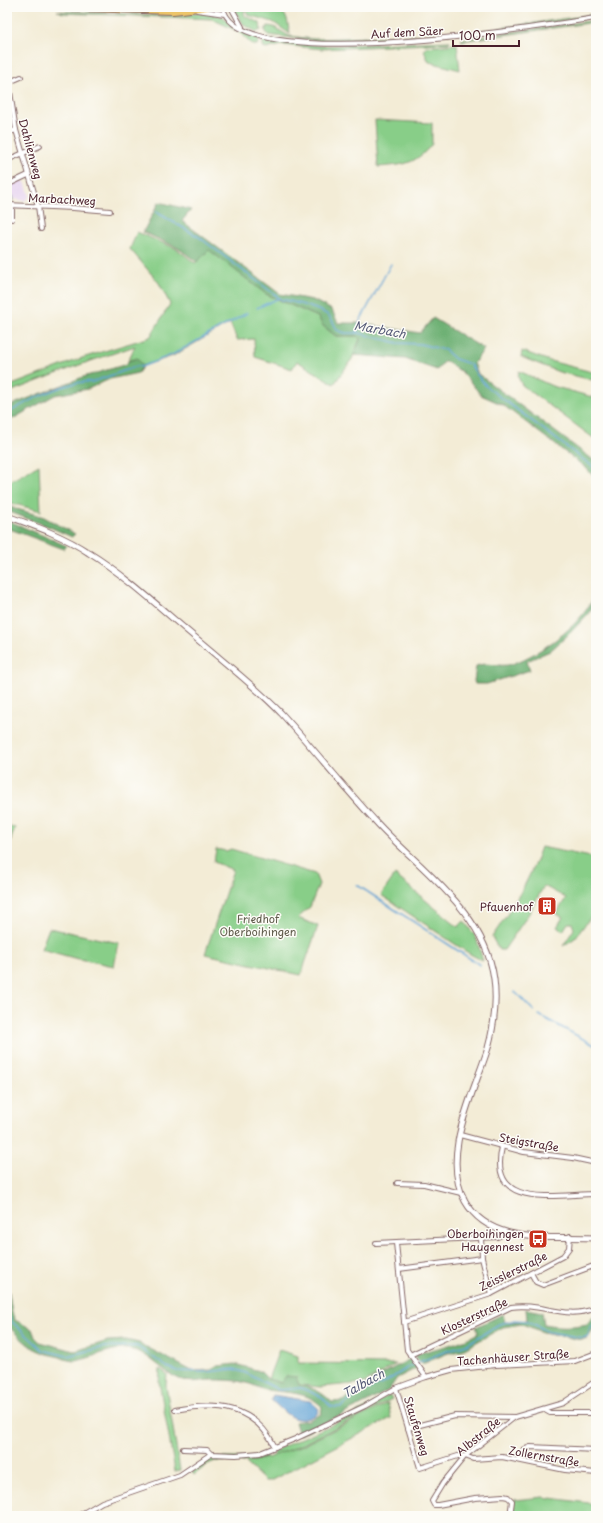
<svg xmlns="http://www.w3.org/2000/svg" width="603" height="1523" font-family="'Playpen Sans',sans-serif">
  <rect width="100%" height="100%" fill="#fdfcf7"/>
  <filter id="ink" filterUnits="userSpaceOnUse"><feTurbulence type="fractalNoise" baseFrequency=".025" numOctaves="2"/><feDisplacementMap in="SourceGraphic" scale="8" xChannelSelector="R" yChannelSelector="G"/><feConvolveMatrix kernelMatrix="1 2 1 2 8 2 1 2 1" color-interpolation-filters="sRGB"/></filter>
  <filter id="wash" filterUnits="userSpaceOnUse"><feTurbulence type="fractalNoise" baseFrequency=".012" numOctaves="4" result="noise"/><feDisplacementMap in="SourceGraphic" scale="16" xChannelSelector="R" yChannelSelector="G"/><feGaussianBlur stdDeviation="0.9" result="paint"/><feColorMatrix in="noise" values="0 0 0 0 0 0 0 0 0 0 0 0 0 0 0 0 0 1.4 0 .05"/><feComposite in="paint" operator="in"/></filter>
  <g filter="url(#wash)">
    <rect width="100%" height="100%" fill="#f3ecd6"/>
    <polygon fill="#e6d3f0" points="20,180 25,182 30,196 25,201 16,199 13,201 10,185"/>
    <g fill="#88ce88" stroke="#69765a">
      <polygon points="235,7 245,7 244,13 245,16 260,23 261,30 257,32 244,25 234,10"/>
      <polygon points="248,7 280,7 287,19 290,34 273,22 248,15 246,11"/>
      <polygon points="57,11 166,15 208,13 222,16 235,27 258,37 259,42 257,45 252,45 239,32 212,19 63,13"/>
      <polygon points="596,14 596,16 495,31 458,34"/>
      <polygon points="596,20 596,22 461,41 462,39"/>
      <polygon points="268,26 274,27 289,36 314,39 451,34 326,42 268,35 265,30"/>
      <polygon points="266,39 322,46 450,41 449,43 322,49 282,45 266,49 263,47 263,41"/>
      <polygon points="457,44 460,70 429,62 424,51 427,47"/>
      <path d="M375,120L432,123V144C415,165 403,165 378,167Z"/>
      <polygon points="10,185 13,201 7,201 7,188"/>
      <polygon points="137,232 177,249 195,263 209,249 266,294 318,317 323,326 336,336 357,336 360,339 352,359 334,384 297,361 292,369 255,357 254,339 237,340 230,323 173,356 143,366 137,359 128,361 135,346 82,364 7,393 7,387 82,358 150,337 170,304 159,283 130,249"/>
      <polygon points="522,351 550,361 596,373 596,381 559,372 521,357"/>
      <polygon points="519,371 552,386 596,398 596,440 522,385 518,377"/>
      <polygon points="39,465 41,511 7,502 7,483"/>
      <polygon points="7,826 15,828 7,850"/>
      <path d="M541,847L596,858V910L575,938L563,946L574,929L572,923H568L563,931L557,927L563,917L556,914L566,898L544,886L528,915L504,950H499L492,937C512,908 530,880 541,847Z"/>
      <polygon points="216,849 226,851 231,849 315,874 319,884 310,907 298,918 318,926 301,975 205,954 233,870 214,862"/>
      <polygon points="395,875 458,927 464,921 476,937 483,961 470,954 381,895"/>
      <polygon points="49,928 119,943 114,966 74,958 41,949"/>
      <polygon points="279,1350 298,1356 298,1363 396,1364 364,1383 320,1387 281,1383 268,1379"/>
      <polygon points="160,1369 167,1374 166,1386 180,1470 175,1471 159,1382"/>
      <polygon points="390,1395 392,1399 303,1444 274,1456 273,1451 349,1417"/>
      <polygon points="388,1403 391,1418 270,1481 265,1481 246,1463 266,1458 243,1462 215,1461 208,1464 194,1475 192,1472 207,1461 214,1458 243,1458 265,1454 267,1458 303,1445"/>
      <polygon points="543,1497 596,1504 596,1516 512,1516 514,1500"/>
    </g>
    <g fill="#6eb174" stroke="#5c6850">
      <polygon points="159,202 191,210 182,221 280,294 313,300 332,310 338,323 357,323 420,333 433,318 484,349 474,363 478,374 596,462 596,479 586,468 503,405 481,395 462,372 445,361 437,370 405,359 354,355 360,339 357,336 336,336 323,326 318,317 266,294 209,250 197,262 178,248 143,232"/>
      <polygon points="137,358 143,366 138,373 110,379 88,389 55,395 7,422 7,409 14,404 83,377 127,364 128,361"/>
      <polygon points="7,506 44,517 75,534 72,537 50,527 7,511"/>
      <polygon points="7,520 67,546 64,549 7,528"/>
      <path d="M596,592V602L587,615L568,635L550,651L527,661L530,670L487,684H475L474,681L476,666C486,661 500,668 512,664C542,653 585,623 596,592Z"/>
      <path d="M9,1292L12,1313L15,1320L32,1329L35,1337L40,1342L75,1351L108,1341L126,1340L139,1343L192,1371L211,1370L218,1366L235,1364L260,1371L268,1379L281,1383L286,1376L296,1377L299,1385C312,1387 322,1392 332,1402L343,1401L375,1378L410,1359L419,1367L397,1378L389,1390L366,1403L299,1435L295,1422L309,1420L321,1414L322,1407C308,1391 286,1393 266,1390C259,1389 253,1384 246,1383C236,1380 223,1380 213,1380C204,1380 195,1383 186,1381C166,1377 153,1356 134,1350C113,1345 95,1358 75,1361C70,1361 64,1359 60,1357C31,1351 28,1345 7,1325V1293Z"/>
      <path d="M526,1309L542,1312L544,1324C559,1327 572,1327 587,1324L596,1313V1325L587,1338L581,1340L543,1332L522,1324L503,1327L461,1351L448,1353L422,1364L415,1358L417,1354C436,1348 462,1343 478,1333L476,1327L503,1314L505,1323L527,1320Z"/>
    </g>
    <path fill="#62a3d5" stroke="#566180" d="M273,1395L310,1401L319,1409L317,1414C295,1427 287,1414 271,1400Z"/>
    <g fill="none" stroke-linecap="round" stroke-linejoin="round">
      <g stroke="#62a3d5" stroke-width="1.5">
        <path d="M156,212L199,237L282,300C290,300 323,310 329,316C332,319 335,326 337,330L345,333H359L398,343L420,344L445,350L455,359L470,364L478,376L487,387L596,469"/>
        <polyline points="257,308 279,298"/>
        <polyline points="357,332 360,321 391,264"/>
        <path d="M7,414C25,402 69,379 92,382L138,366L141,367L172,355L247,313"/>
        <polyline points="357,885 480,965"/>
        <polyline points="515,992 534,1011"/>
        <polyline points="539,1015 596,1046"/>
        <polyline points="7,1314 12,1322 43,1350 67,1356 105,1347 137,1346 167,1367 177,1371 206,1372 234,1369 246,1373 279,1390 301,1388 322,1397 330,1406 335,1407 341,1407 363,1391 384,1383 410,1366 444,1352 466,1345 499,1324 515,1320 528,1321 549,1332 583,1338 588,1336 590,1327 596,1322"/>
      </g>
    </g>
  </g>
  <g filter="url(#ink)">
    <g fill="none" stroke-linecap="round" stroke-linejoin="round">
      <defs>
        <g id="minor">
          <path d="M223,7C234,78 544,26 596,18"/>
          <polyline points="231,7 242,27"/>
          <polyline points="197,10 225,14"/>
          <polyline points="7,73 16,130 38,206 41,229"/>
          <polyline points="7,83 21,77"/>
          <polyline points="7,133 16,130"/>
          <polyline points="7,160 40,146"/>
          <polyline points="7,185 28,175"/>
          <polyline points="7,205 73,208 110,211"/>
          <polyline points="12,205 12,219"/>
          <polyline points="460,1135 524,1152 573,1158 596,1163"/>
          <path d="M502,1147C487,1211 558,1194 596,1194"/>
          <polyline points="397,1183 424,1184 461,1193"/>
          <polyline points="481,1238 482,1258 491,1294"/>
          <polyline points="376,1243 497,1237 507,1233"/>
          <polyline points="396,1243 407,1350 426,1377"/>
          <polyline points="399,1269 482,1258"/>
          <polyline points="531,1273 536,1282 543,1285 596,1265"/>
          <polyline points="404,1322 491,1294 563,1256 569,1248 570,1236"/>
          <path d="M410,1355L511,1307C541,1302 565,1321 596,1308"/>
          <polyline points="396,1388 420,1468 458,1456 465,1456 473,1459 502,1457 565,1470 596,1473"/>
          <polyline points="543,1409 550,1413 596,1413"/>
          <path d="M175,1410C217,1402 254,1405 275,1447"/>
          <polyline points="408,1428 455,1416 515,1417"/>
          <polyline points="183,1449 207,1450 211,1454"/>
          <polyline points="519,1460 523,1450 530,1447 596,1450"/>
          <polyline points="78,1516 102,1502 180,1475 211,1454 236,1455 260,1453 295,1439 365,1406 396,1388 426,1377 451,1370 496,1365 575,1361 596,1353"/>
          <polyline points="510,1516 512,1501 508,1497 503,1496 475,1498 438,1505 434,1505 432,1501 443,1483 465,1456 515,1417 563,1403 596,1381"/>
        </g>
        <path id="tertiary" d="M7,516C35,526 64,536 89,553C128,577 162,610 197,639C225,663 255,686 281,713C314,749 345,789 379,825C422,871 485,912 494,979C497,1002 494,1026 488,1048C474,1093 440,1155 465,1201C491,1247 552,1235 596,1238"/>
        <g id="primary">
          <polyline points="7,7 9,7"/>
          <polyline points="54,7 173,11 207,7"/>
        </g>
      </defs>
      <use href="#minor" stroke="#856767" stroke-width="6"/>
      <use href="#tertiary" stroke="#856767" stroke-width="7"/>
      <use href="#primary" stroke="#856767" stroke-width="8"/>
      <use href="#minor" stroke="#fff" stroke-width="4"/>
      <use href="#tertiary" stroke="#fff" stroke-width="5"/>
      <use href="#primary" stroke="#edc569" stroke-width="6"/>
    </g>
  </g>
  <defs>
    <symbol id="building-square" viewBox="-11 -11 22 22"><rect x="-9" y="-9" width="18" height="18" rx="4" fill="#c8321e" stroke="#fdfcf7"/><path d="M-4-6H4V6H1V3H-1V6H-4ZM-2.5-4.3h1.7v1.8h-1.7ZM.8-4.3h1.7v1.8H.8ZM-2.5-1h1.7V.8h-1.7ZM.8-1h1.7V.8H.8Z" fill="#fff"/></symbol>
    <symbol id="bus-square" viewBox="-11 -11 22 22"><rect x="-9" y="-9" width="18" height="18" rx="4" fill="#c8321e" stroke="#fdfcf7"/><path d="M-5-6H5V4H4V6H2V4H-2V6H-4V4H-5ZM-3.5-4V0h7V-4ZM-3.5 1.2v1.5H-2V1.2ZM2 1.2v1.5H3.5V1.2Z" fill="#fff"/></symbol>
  </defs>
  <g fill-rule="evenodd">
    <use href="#building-square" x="536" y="895" width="22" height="22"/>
    <use href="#bus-square" x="527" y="1228" width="22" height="22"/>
  </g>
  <g text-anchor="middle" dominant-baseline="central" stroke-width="3" stroke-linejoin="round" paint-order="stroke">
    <g font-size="11" fill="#4a1f2b" stroke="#fdfcf7">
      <text transform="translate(407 32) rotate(-3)">Auf dem Säer</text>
      <text transform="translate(31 149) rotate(75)">Dahlienweg</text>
      <text transform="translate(62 199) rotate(3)">Marbachweg</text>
      <text transform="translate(529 1142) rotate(10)">Steigstraße</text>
      <text transform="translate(513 1271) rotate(-26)">Zeisslerstraße</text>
      <text transform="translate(474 1316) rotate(-25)">Klosterstraße</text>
      <text transform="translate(513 1357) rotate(-4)">Tachenhäuser Straße</text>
      <text transform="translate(417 1426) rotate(73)">Staufenweg</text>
      <text transform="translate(478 1436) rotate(-39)">Albstraße</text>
      <text transform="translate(544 1456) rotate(10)">Zollernstraße</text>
    </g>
    <g font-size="11" fill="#4a1f2b" stroke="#fdfcf7" text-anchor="end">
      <text x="533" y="906">Pfauenhof</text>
      <text x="524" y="1233">Oberboihingen<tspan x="524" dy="13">Haugennest</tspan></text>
    </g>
    <g font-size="11" fill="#605c4c" stroke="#fdfcf7">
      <text x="258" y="918">Friedhof<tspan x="258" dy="13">Oberboihingen</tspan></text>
    </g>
    <g font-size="12" font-style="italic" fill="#555a77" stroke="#fdfcf7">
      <text transform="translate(380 329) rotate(10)">Marbach</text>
      <text transform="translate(363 1383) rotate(-29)">Talbach</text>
    </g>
  </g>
  <rect width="603" height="1523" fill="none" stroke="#fdfcf7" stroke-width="24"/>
  <path d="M453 40v6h66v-6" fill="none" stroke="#4a1f2b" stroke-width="2"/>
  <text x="459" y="40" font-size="12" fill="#4a1f2b" stroke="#fdfcf7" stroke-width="3" paint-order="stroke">100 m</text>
</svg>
